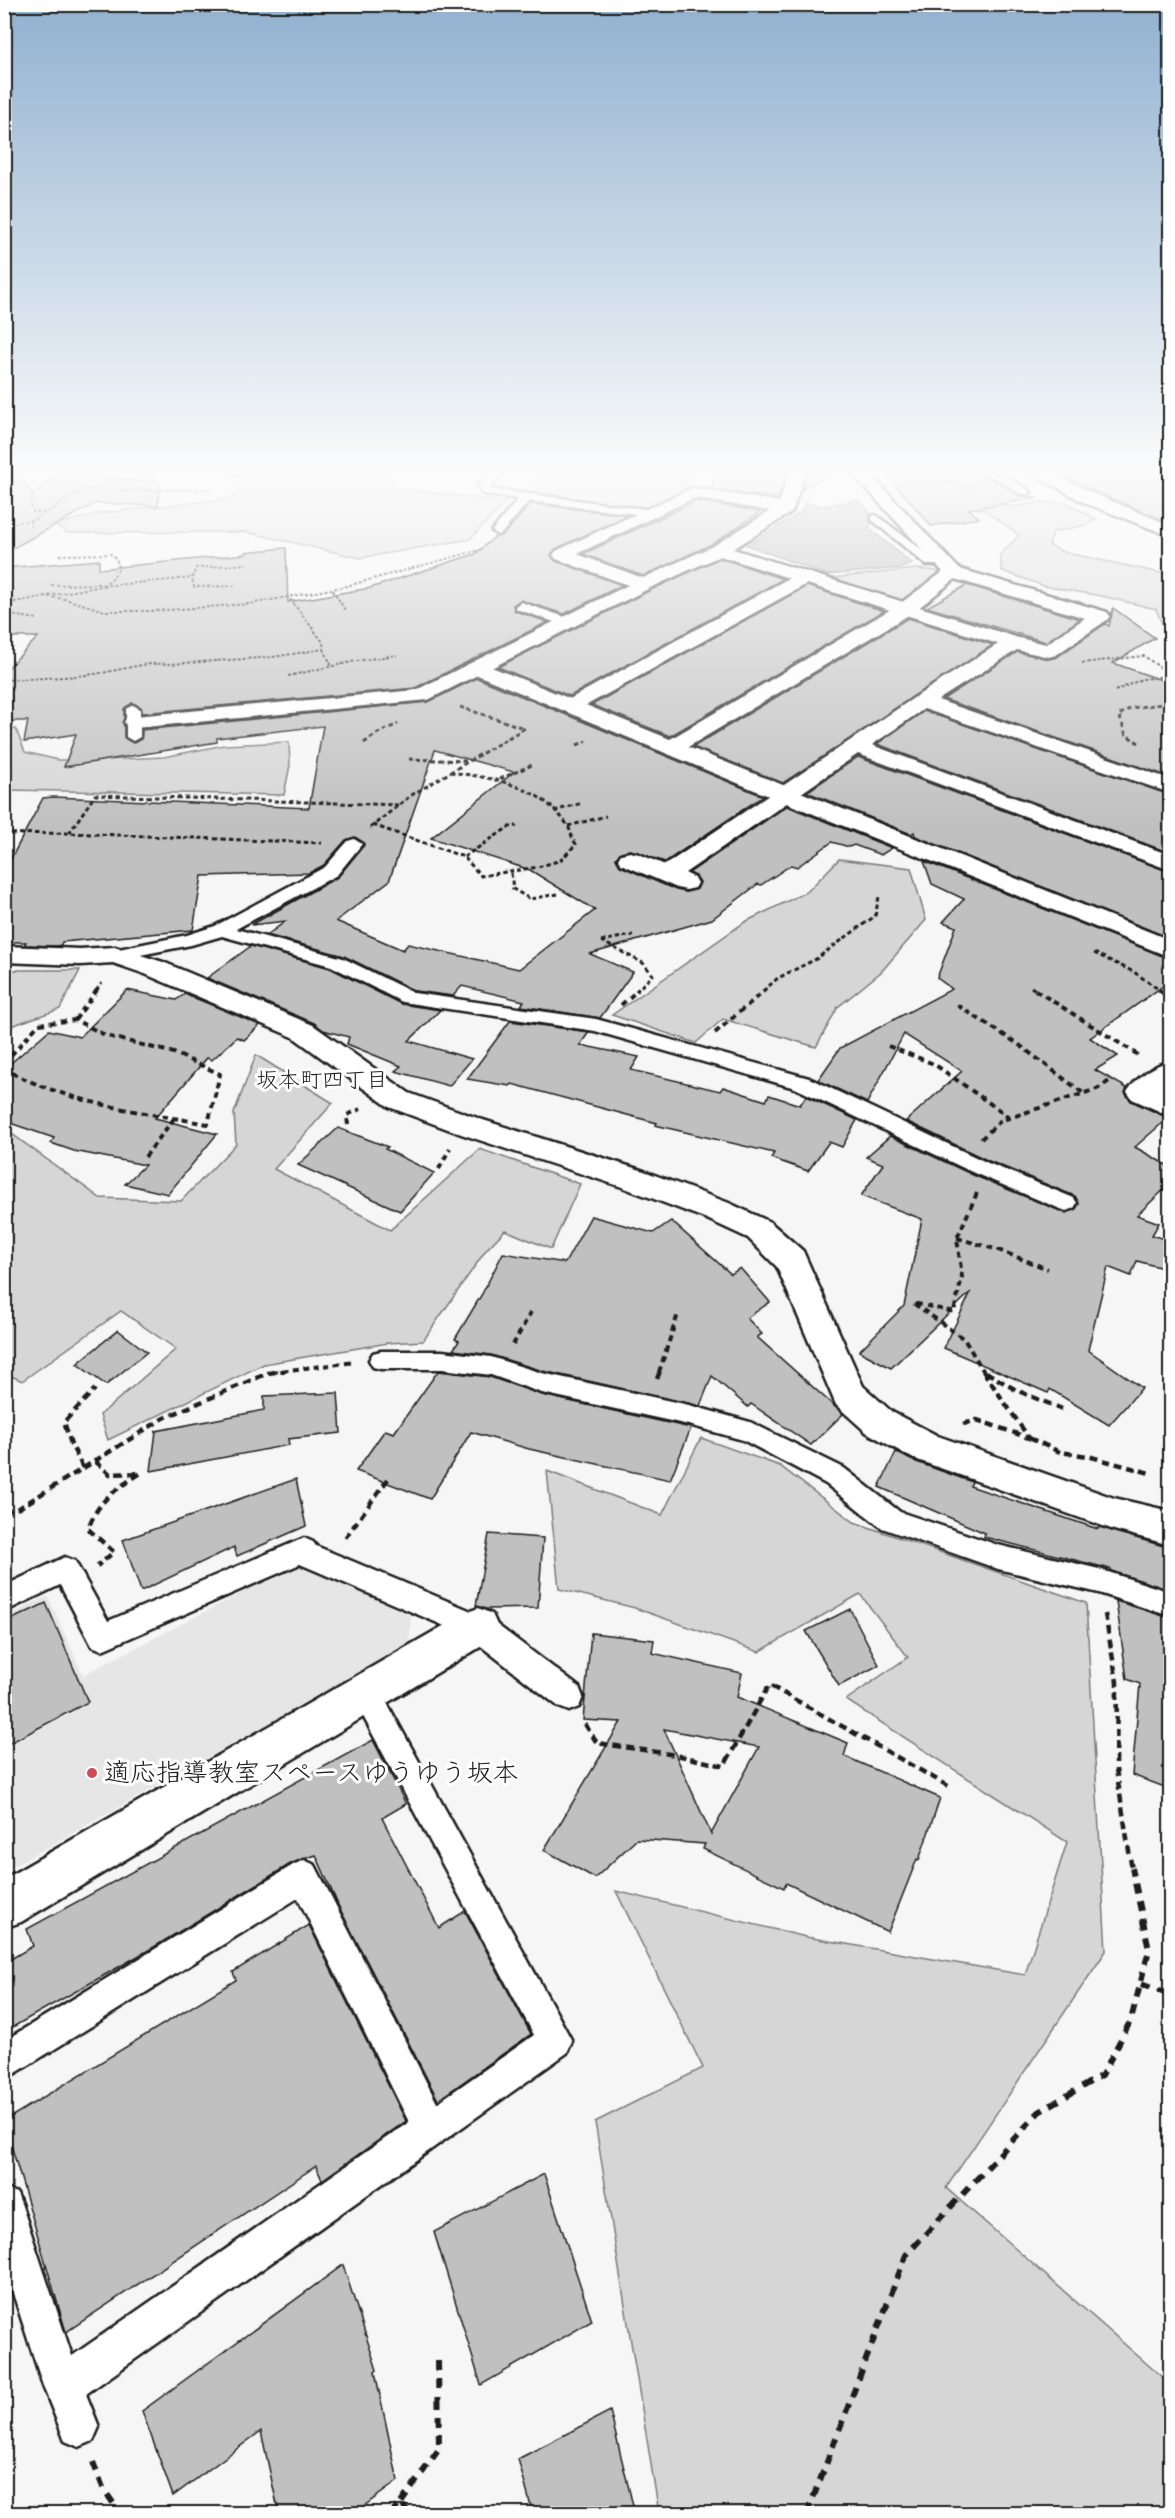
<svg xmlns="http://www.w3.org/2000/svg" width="1175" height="2518" font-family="'Comic Neue','Klee One',sans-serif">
  <rect width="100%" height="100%" fill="#f6f6f6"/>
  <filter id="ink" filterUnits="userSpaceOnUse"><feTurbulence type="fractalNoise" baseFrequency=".0167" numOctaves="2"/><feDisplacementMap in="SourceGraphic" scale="12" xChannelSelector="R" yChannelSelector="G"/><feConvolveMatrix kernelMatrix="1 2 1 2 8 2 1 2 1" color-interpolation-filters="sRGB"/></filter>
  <g filter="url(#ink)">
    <polygon fill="#e6e6e6" points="301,1562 411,1616 409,1645 5,1871 5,1617 48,1596 83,1675"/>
    <g fill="#d6d6d6" stroke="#797979" stroke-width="1.5">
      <polygon points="227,473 388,473 396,488 506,502 470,539 360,558 246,532 67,533 55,525 100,513 234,498 244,479"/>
      <polygon points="542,473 690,473 683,492 642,509 521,494"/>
      <polygon points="943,483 1011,507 1042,502 1067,503 1096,519 1086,525 1053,532 1049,545 1063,552 1170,575 1170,645 1156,609 1101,596 1044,586 1002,571 1000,555 1019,535 986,511 956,501"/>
      <polygon points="916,569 939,571 938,580 902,603 832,578"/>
      <polygon points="4,729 16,729 25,752 58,760 104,760 164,757 224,745 289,742 290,765 284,795 5,790"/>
      <polygon points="839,859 911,868 926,920 881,972 838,1007 816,1047 723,1019 696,1043 612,1015 745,922 808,891"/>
      <polygon points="5,970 80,970 60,1009 11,1026 5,1033"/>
      <polygon points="256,1055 333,1103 274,1169 390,1230 480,1149 580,1184 551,1249 505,1230 486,1250 423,1341 388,1343 264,1364 108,1440 100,1415 176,1349 121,1311 22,1381 5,1373 5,1129 100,1198 181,1201 236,1144 234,1113"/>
      <polygon points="701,1438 780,1466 854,1522 1086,1603 1106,1951 946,2188 1170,2384 1170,2513 659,2513 595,2122 703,2068 616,1891 806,1937 1025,1975 1067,1842 846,1700 908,1657 860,1594 759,1652 635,1608 559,1589 547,1471 662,1515"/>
    </g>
    <path fill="#acacac" stroke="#727272" stroke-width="1.5" d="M858,500C868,507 873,517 870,529L912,564L901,568L827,575L747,545L800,513L806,503L823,506Z"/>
    <g fill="#c0c0c0" stroke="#1c1c1c" stroke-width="1.5" fill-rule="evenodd">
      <polygon points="4,473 19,473 33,495 57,473 160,482 158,506 96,503 4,553"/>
      <polygon points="718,473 787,473 778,499 710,489"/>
      <polygon points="807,473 832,473 802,489"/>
      <polygon points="886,473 975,473 999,483 1020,496 1037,498 969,509 979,518 931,526"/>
      <polygon points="1059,473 1170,473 1170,523 1098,493"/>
      <polygon points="697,501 760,512 712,544 643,576 583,554"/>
      <path d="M531,504L628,515L555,549L551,555L555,561L622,585L564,614L520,600L513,605L515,611L548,622L415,688L142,713L141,707L132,703L124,709V737L134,743L141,739L142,730L428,702L477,678L763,796L665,862L630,850L621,852L616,858L620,866L676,890L686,892L697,889L700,882L696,876L689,873L787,806L892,848L881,855L854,845L849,847L832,842L797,867L791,865L761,885L758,884L712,919L590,954L633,972L600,1018L521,1006L524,1001L462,986L453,996L415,991L344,956L267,935L286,921L251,925L338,877L364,845L363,842L355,837L346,840L324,865L309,873L202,876L193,930L62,942L61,945L56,946L24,945L26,942H4V872L43,798L54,797L309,808L323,726L217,738V742L64,767L76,734L24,742L28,721H4V672L38,637H4V568L99,560V569L246,554L245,552L286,548L288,602L370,588L475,554L496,536L504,534ZM435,750L514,772L431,838L530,870L595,910L519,969L408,944L403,950L336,921L389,881Z"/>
      <polygon points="720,558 783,579 570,696 498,667 651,590"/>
      <polygon points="967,585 1080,619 1046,642 927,607"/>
      <polygon points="807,586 884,611 670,736 592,705"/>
      <polygon points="1113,608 1155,638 1113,663 1170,683 1170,777 943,699 1017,652 1049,659 1057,657 1105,624 1109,626"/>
      <polygon points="908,618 993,645 783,783 693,747"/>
      <polygon points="924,711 1170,795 1170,853 877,744"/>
      <polygon points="858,757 1170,872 1170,938 915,836 914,832 911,834 807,792"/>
      <polygon points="924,861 1170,959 1170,981 1090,1038 1118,1056 1095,1070 1127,1088 1125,1093 1131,1101 1168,1118 1135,1147 1170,1167 1170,1184 1137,1215 1159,1223 1152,1235 1170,1241 1170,1270 1137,1261 1131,1276 1108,1267 1088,1350 1142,1388 1109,1425 1050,1389 1048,1393 944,1348 971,1292 891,1368 859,1351 904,1306 922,1219 861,1196 883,1164 866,1157 890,1136 973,1175 1065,1213 1075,1210 1079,1204 1075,1196 989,1161 906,1121 962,1071 904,1034 867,1103 818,1080 840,1048 952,989 937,978 956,927 943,922 964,899 932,884"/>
      <polygon points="251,946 330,968 401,1004 440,1010 409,1041 472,1059 449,1086 395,1071 401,1066 347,1044 349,1037 323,1030 314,1023 207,978"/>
      <polygon points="127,990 176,1000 185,994 260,1025 244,1040 237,1037 212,1060 207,1058 155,1118 217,1134 168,1194 125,1184 145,1165 74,1151 51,1143 54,1138 4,1121 4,1069 49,1030 80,1037"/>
      <polygon points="510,1021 589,1032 580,1045 639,1057 631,1070 720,1091 723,1087 766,1101 769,1095 800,1105 806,1096 857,1120 842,1147 829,1142 808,1171 771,1158 774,1153 655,1125 657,1123 512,1084 510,1086 467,1079"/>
      <polygon points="338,1128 388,1147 385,1149 434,1173 400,1211 298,1165"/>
      <polygon points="591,1216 653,1233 671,1221 731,1274 740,1268 770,1302 747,1318 762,1334 757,1337 843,1414 811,1445 751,1404 748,1407 712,1376 700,1406 543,1371 491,1355 453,1350 459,1341 455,1339 482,1294 503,1253 565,1263"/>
      <polygon points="118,1330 147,1352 106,1385 77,1364"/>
      <polygon points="438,1371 490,1377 542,1395 691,1428 670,1480 529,1449 471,1432 430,1499 356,1471 385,1430 394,1433"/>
      <polygon points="338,1393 341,1433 288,1439 289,1445 151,1471 156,1431 264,1410 264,1396"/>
      <polygon points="896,1452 911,1460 972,1482 970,1486 1098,1529 1099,1527 1170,1548 1170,1590 1111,1571 1111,1569 984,1537 985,1533 879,1487"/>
      <polygon points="296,1479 306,1526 237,1556 234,1547 141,1591 123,1540"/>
      <polygon points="489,1534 543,1538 538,1608 486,1609 476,1606"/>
      <polygon points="1116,1601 1170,1618 1170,1789 1132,1775 1140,1684 1127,1679"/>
      <polygon points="46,1603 88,1702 4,1746 4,1623"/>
      <polygon points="850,1609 879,1665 839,1686 806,1631"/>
      <path d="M591,1633L654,1640L652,1653L742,1673L737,1697L848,1743L844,1756L940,1798L919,1860L917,1859L888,1932L786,1883L784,1888L703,1849L705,1844L637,1839L595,1878L544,1850L621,1722L583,1720ZM664,1729L759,1747L711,1834Z"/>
      <polygon points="373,1740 406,1804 382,1818 439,1928 465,1911 531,2034 438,2100 339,1907 316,1855 292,1863 154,1947 4,2032 4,1963 33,1946 27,1929"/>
      <polygon points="309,1925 406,2121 322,2180 316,2166 66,2332 4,2121 236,1980 233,1972"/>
      <polygon points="544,2174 592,2321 481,2385 434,2232"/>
      <polygon points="343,2265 377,2370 375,2372 398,2481 353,2514 279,2514 261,2431 173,2496 142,2411"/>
      <polygon points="610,2411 635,2514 533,2514 518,2459"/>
    </g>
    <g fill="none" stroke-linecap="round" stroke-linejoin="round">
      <defs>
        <g id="lane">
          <polygon points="492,473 504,473 490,487 491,489 652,510 658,513 652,516 529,501 502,533 498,535 492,531 518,499 483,494 478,486"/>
          <polygon points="987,473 1001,473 1031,492 1029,494 1021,494"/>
          <polygon points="876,515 933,558 942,557 948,561 942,565 926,565 872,520 872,516"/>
          <polygon points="521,602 571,619 573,622 566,626 516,609 515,606"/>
          <polygon points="133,705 140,709 140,737 133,741 126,737 126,709"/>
          <polygon points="354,839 362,844 337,875 236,929 343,958 414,993 596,1019 809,1078 988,1163 1074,1198 1077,1203 1074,1208 1066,1211 1058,1208 974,1173 795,1088 595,1031 402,1002 331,966 222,936 191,945 115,960 109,959 106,955 109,951 187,935 215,926 325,867 348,841"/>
          <polygon points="381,1351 442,1351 491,1357 542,1373 689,1405 750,1422 844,1468 900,1512 998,1545 1099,1569 1170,1592 1170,1616 1099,1593 998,1569 882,1528 826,1484 743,1440 689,1425 542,1393 491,1375 442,1369 381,1369 373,1367 369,1360 373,1353"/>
          <polygon points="304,1538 313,1542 316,1546 488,1618 579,1687 583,1697 579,1707 569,1711 559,1707 468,1636 300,1564 102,1650 92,1646 60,1585 4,1612 4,1586 65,1557 75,1561 108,1621"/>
          <polygon points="366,1679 376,1683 572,2041 567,2053 86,2394 99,2427 93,2441 79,2447 65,2441 43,2386 4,2265 4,2188 17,2193 22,2206 72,2356 409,2122 298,1898 16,2073 4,2078 4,2041 293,1865 304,1860 315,1865 437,2103 534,2035 356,1703 352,1693 356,1683"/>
        </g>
        <g id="street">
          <path d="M789,473H805L792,512L733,549L1019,638L1046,644L1085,618L948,577L945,573L948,569H960L1107,612L1110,616L1107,620L1056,655L1049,657L1017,650L938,700L1170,779V793L924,709L872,745L1170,855V870L858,754L685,873L695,878L698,883L695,888L686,890L677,888L621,864L618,859L621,854L630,852L639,854L665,865L915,697L998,644L807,584L578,710L571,712L564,710L560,706L564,702L789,578L720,556L650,588L428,700L135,728L127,727L124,722L127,717L135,716L416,690L628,585L556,559L553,555L556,551L692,488L780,502ZM694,498L770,511L713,546L643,578L577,554Z"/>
          <polygon points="4,946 80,949 115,947 163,962 313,1025 409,1093 483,1120 644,1171 729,1203 770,1222 803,1251 863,1386 892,1412 938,1436 1114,1498 1170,1511 1170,1545 1114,1530 912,1458 866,1432 836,1405 777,1267 748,1238 707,1219 622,1187 461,1134 389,1107 293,1037 145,974 113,963 80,965 4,962"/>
          <path d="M1170,1061V1084L1163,1090L1170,1094V1116L1132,1099L1127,1092C1136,1078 1154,1065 1170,1061Z"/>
          <polygon points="478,1608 492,1614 498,1627 492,1640 21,1922 4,1928 4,1879 464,1614"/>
        </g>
        <g id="secondary">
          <polygon points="852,473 869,473 963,573 912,613 688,747 1170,940 1170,957 776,799 470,672 467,668 470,664 484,664 670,739 898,605 943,572"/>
          <polygon points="1032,473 1053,473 1097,495 1170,525 1170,536 1085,503"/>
        </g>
      </defs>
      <use href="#lane" stroke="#1c1c1c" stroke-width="5"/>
      <use href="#street" stroke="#1c1c1c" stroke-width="5"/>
      <use href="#secondary" stroke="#1c1c1c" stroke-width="5"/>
      <g stroke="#1c1c1c" stroke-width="2" stroke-dasharray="3 2" stroke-linecap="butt">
        <polyline points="123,473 155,476"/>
        <polyline points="926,473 965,488 976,485"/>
        <polyline points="4,476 24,473"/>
        <polyline points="32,496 30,505 33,512 46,513"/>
        <polyline points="30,520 31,527"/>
        <polyline points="4,524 33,520 86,489 123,491 214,489"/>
        <polyline points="59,555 111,554 116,559 119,568 112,579 102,586"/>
        <polyline points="51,585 102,584"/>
        <polyline points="235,586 194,587 192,578 196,568 246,564"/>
        <polyline points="333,590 345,610"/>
        <polyline points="43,596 65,599 105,611 153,611 249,604 343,587 483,549"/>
        <polyline points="4,604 102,586 192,578"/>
        <polyline points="4,614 38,619"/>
        <polyline points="324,649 332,667"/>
        <polyline points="1082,663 1144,656 1165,671 1164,676"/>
        <polyline points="288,676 356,661 397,655"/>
        <path d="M4,680C36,678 70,678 101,673C126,669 144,662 170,664L273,657L324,649L323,642L290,599"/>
        <polyline points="1115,691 1142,679 1170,676"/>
      </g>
      <g stroke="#1c1c1c" stroke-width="3" stroke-dasharray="4.5 3" stroke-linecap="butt">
        <polyline points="460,707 524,728"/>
        <polyline points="364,743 378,733 398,724"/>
        <polyline points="1139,743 1126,735 1119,715 1131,708 1170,703"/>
        <polyline points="577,745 587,741"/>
        <polyline points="409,759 468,761"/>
        <polyline points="500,779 532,765"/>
        <polyline points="554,811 582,803"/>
        <path d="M373,825L464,857L481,876L538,867L561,860L576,844C571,838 571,829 566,823C539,785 493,778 450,772"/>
        <polyline points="568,826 606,816"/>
        <polyline points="370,828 410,796 525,728"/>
        <polyline points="69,833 95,795 398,805"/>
        <polyline points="4,834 68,833 322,843"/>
        <polyline points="464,857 509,827 517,826"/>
        <polyline points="511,873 513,889 530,899 558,894"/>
        <polyline points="601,941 643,963 653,975 636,991"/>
        <polyline points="601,941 633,935"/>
        <polyline points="1094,953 1134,972 1161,991"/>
        <polyline points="1031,987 1037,991"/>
        <polyline points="96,991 102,983"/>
        <polyline points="763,991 778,978 816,959 875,916 879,897"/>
      </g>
      <g stroke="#1c1c1c" stroke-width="4" stroke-dasharray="6 4.5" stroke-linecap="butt">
        <polyline points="1035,990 1140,1056"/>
        <polyline points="1159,990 1170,999"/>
        <polyline points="621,1005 638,990"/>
        <polyline points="957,1005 1018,1044 1083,1093"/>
        <polyline points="75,1020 97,990"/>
        <polyline points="715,1033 765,990"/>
        <polyline points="888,1046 934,1064 1009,1117"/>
        <path d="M4,1063L39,1024L75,1020L107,1036L174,1053L220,1074L208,1124C135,1111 71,1104 4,1069"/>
        <polyline points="348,1125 347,1115 361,1109"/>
        <polyline points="981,1139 1000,1121 1097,1089 1111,1080"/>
        <polyline points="145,1157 175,1117"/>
        <polyline points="439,1169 450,1148"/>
        <polyline points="977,1193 957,1238 962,1277 954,1312 913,1303 964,1339 984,1372"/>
        <polyline points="957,1238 998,1250 1048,1269"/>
        <polyline points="513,1345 533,1308"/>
        <polyline points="272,1372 355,1362"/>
        <polyline points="659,1372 678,1314"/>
      </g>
      <g stroke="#1c1c1c" stroke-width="4.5" stroke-dasharray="8 5" stroke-linecap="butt">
        <polyline points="986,1372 1016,1390 1062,1409"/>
        <polyline points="657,1379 660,1371"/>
        <polyline points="963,1424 977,1420 1029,1438 983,1371"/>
        <polyline points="1029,1438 1060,1452 1088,1456 1150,1473"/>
        <path d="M95,1461L110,1474L141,1473C116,1489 98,1500 88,1529L114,1552L97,1566"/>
        <polyline points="83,1468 71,1444 64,1422 95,1389"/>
        <polyline points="4,1512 19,1508 164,1418 268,1373 284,1371"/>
        <polyline points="345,1538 391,1475"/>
        <polyline points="1105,1614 1117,1682 1116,1769 1132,1870"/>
        <polyline points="585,1724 597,1743 676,1755 724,1766 769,1685 950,1787"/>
      </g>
      <g stroke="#1c1c1c" stroke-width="6" stroke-dasharray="10 8" stroke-linecap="butt">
        <polyline points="1141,1984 1170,1995"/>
        <polyline points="93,2462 104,2490 121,2514"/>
        <polyline points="401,2503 439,2449 438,2359"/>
        <polyline points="391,2514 401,2503 409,2514"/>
        <polyline points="807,2514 906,2255 1039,2112 1102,2075 1131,2020 1149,1950 1132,1868"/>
      </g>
      <use href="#lane" fill="#fff" fill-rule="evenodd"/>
      <use href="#street" fill="#fff" fill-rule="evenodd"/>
      <use href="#secondary" fill="#fff" fill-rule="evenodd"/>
    </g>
  </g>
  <linearGradient id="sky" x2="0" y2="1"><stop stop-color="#90b1d0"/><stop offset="0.57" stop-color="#fbfbfb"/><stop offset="1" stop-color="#fbfbfb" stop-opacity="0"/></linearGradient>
  <rect width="1175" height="826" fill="url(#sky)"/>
  <circle fill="#d1495b" stroke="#fff" stroke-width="2" cx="92" cy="1773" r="6"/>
  <g text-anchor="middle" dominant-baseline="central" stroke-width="6" stroke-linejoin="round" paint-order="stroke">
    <g font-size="22" fill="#1c1c1c" stroke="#fff">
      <text x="322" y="1080">坂本町四丁目</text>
    </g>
    <g font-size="26" fill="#1c1c1c" stroke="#fff" text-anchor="start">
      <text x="104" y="1773">適応指導教室スペースゆうゆう坂本</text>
    </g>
  </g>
  <rect width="1175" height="2518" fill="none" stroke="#fff" stroke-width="24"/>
  <rect x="12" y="12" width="1151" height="2494" fill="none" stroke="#1c1c1c" stroke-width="2" filter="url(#ink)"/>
</svg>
